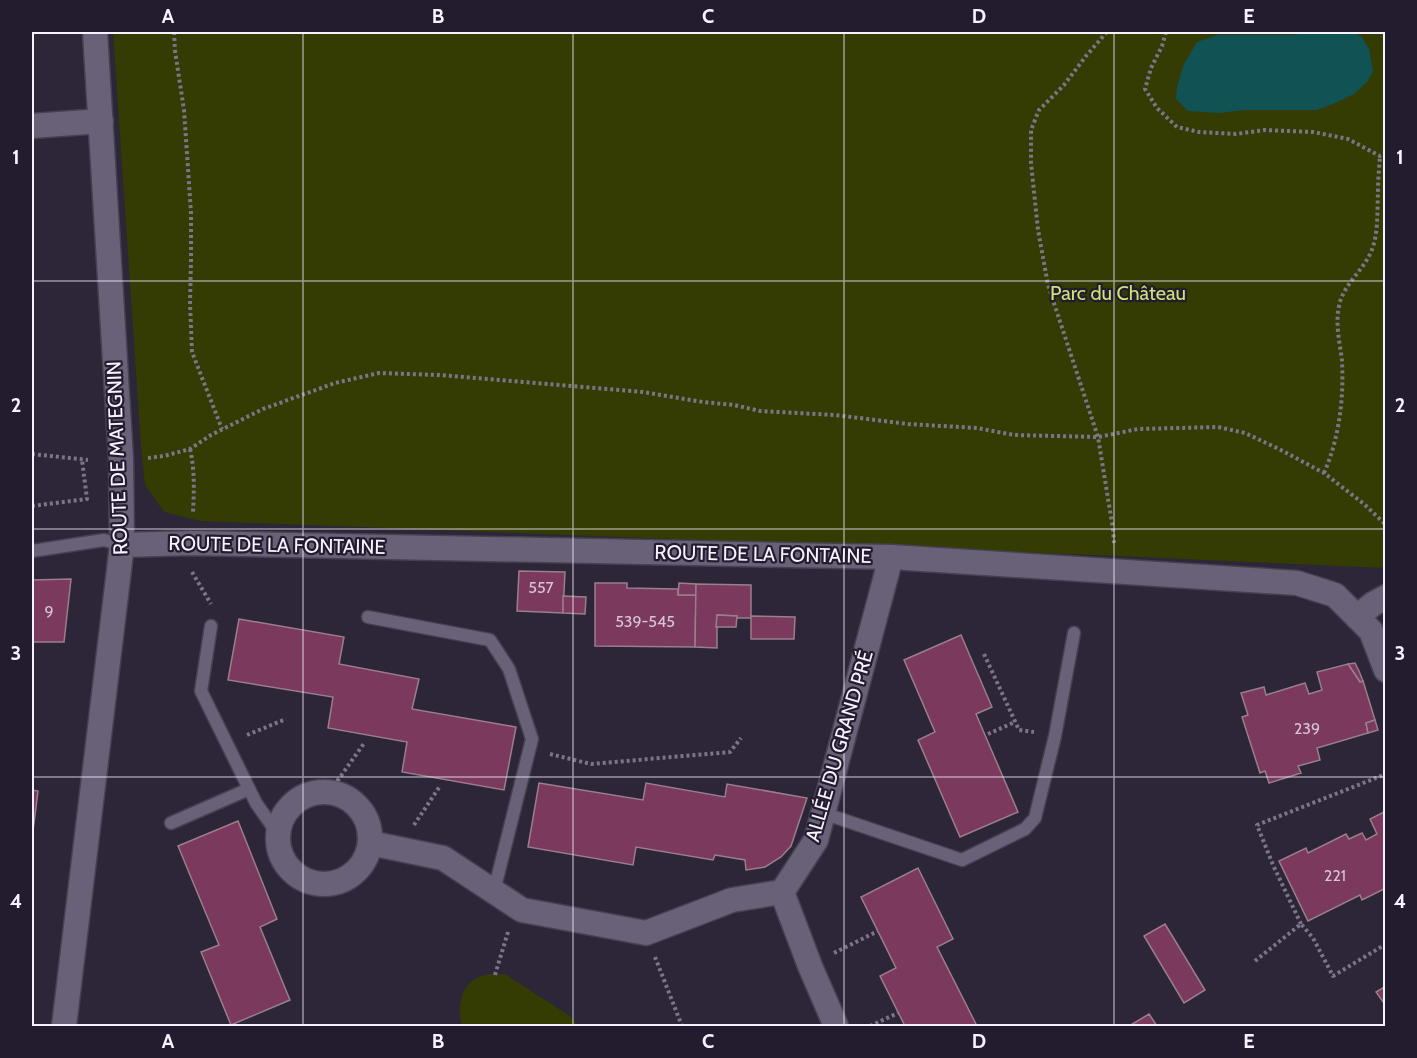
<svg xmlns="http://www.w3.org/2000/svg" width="1417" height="1058" viewBox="0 0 1417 1058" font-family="Cabin,sans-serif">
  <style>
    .green { fill: #343b03 }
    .water { fill: #115254 }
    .building { fill: #7b395d; stroke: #997f8b; stroke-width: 1.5 }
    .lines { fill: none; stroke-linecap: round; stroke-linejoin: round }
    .lane-casing { stroke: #464050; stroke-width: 15 }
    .street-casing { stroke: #464050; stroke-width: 27 }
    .path { stroke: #7c7586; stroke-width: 4; stroke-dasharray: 3 3; stroke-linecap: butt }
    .lane { stroke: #696177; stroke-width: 12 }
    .street { stroke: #696177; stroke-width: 24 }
    .grid { fill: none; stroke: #f6f2ff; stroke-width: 1.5; stroke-opacity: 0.55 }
    .labels { text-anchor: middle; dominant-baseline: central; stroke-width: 4.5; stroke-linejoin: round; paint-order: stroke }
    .number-label { font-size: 16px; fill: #d7c4d6 }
    .park-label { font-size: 20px; fill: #d0e177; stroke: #231b2e }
    .street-label { font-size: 20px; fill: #f6f2ff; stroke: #231b2e }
    .neatline { fill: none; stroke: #f6f2ff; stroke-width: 2 }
    .grid-label { font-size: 20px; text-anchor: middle; font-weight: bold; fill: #f6f2ff }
  </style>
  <rect width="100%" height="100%" fill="#2d2538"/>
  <g class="green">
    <path d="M113,32h1272v536l-292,-13 -893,-34 -36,-9 -19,-27 -4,-39z"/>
    <path d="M505,974l65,42 8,10h-116c-6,-20 -1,-46 24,-51 5,-2 13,0 19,-1z"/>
  </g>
  <path class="water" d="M1307,32h46l9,5 7,12 4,22 -6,11 -13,12 -21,10 -16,6h-72l-26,3 -31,-2 -12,-12 1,-12 7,-23 13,-22 20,-7h77z"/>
  <g class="building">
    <path d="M519,571l46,1 -2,41 -46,-2z"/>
    <path d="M71,579l-7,63h-32v-62z"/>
    <path d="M595,583h32v5l51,1v6h18l-1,52 -100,-1z"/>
    <path d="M679,583l17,1v11h-18z"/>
    <path d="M696,584l55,1v33h-15l1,-2 -20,-1v33l-22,-1z"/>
    <path d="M563,596l23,1 -1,17 -22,-1z"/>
    <path d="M717,615l20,1 -1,11h-20z"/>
    <path d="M751,616l44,1 -1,22h-43z"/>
    <path d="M239,619l105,18 -5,27 80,15 -7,30 104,18 -12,63 -102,-18 5,-30 -79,-14 5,-31 -105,-17z"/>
    <path d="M961,635l31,72 -16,7 42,98 -58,25 -42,-97 17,-8 -31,-72z"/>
    <path d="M1355,663l4,8 4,10 -3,1 -12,-18z"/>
    <path d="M1348,664l12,18 3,-1 12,39 -9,3 2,10 -51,15 3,12 -22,6 3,7 -32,10 -4,-12 -5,2 -18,-56 6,-2 -7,-22 23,-6 2,8 39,-12 4,11 13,-4 -5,-18z"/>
    <path d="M1375,720l3,10 -10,3 -2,-10z"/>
    <path d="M539,783l104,17 3,-17 79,14 2,-13 80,14 -16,48 -10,11 -16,10 -19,3 -1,-10 -30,-5 -2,5 -77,-13 -3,18 -105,-18z"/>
    <path d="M32,790l6,1 -5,40h-1z"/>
    <path d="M1386,811v77l-24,12 -2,-5 -52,26 -29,-60 27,-13 2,5 38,-19 3,5 13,-6 4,7 11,-6 -7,-15z"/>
    <path d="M238,821l39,98 -17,8 30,73 -59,25 -30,-73 18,-7 -41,-99z"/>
    <path d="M918,868l35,71 -16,8 40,79h-72l-25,-50 16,-8 -35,-71z"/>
    <path d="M1165,924l40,66 -21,13 -40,-67z"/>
    <path d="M1386,986v20l-10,-14z"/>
    <path d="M1149,1014l8,12h-28z"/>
  </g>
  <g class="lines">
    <defs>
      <g id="lane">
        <path d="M32,551l72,-11 18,5"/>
        <path d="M368,617l122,23 19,29 23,70 -38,152"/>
        <path d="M211,626l-10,65 55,112 21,30"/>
        <path d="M823,813l139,47 63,-31 10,-11 20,-82 19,-103"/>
        <path d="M171,823l78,-34"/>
      </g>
      <g id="street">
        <path d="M32,126l69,-5"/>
        <path d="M122,545l69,-2 700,14 406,26 38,12 36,36 15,39"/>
        <path d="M1357,617l16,-13 13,-7"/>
        <circle cx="324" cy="838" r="46"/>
        <path d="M370,843l73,15 79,52 124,23 86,-33 50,-8"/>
        <path d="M64,1026l58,-481 -1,-86 -26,-427"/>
        <path d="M836,1026l-26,-60 -28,-74 34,-52 75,-283"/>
      </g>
    </defs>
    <use href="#lane" class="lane-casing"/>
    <use href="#street" class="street-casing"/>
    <g class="path">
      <path d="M174,32l1,19 9,59 7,103v48l-1,42 2,49 30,77"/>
      <path d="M1107,32l-21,24 -22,29 -25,25 -8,20v33l7,67 10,55 50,152 15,92 1,14"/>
      <path d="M1166,32l-4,14 -11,22 -6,21 12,19 20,19 22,5 37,2 29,-4 48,2 35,7 32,17 6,-3"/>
      <path d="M190,449c5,22 4,42 3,64"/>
      <path d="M32,454l56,6"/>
      <path d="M148,458l16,-2 26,-7 21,-14 52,-26 72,-26 44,-10 60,2 204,17 60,10 31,3 26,6 75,4 73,9 69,4 37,7 84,2 40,-8 80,-2 27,6 34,16 45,24 40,31 22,21"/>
      <path d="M1324,473c15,-34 20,-74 18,-112 -2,-18 -7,-36 -3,-55 4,-20 21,-33 30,-50 10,-18 8,-44 9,-63 0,-13 1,-25 2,-37"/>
      <path d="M32,506l55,-7 -5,-39"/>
      <path d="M192,572l19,32"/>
      <path d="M984,654l35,76 15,2"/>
      <path d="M988,734l27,-12"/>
      <path d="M247,735l39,-16"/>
      <path d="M550,754l41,10 139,-12 11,-14"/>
      <path d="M336,793l2,-13 27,-38"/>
      <path d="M414,825l26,-39"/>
      <path d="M1301,924l-28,-59 -16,-40 129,-51"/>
      <path d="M834,953l44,-22"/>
      <path d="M655,957l27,69"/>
      <path d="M1255,961l46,-37 12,14 20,38 53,-32"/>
      <path d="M495,975l13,-43"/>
      <path d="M870,1026l28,-13"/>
    </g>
    <use href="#lane" class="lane"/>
    <use href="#street" class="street"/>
  </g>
  <path class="grid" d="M303,32v994M573,32v994M844,32v994M1114,32v994M32,281h1354M32,529h1354M32,777h1354"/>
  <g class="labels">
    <g class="number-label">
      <text x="541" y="587">557</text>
      <text x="49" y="611">9</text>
      <text x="645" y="621">539-545</text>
      <text x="1307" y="728">239</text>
      <text x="1335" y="875">221</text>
    </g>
    <g class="park-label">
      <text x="1118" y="293">Parc du Château</text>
    </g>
    <g class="street-label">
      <text transform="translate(117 458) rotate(-92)">ROUTE DE MATEGNIN</text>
      <text transform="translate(277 545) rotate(1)">ROUTE DE LA FONTAINE</text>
      <text transform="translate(763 554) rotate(1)">ROUTE DE LA FONTAINE</text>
      <text transform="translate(839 746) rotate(-74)">ALLÉE DU GRAND PRÉ</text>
    </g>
  </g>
  <rect width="1417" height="1058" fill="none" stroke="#231b2e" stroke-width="66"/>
  <rect x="33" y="33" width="1351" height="992" class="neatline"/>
  <g class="grid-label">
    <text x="168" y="23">A</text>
    <text x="438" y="23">B</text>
    <text x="708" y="23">C</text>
    <text x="979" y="23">D</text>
    <text x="1249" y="23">E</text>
    <text x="16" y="164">1</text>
    <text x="1400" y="164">1</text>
    <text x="16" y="412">2</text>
    <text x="1400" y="412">2</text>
    <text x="16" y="660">3</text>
    <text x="1400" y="660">3</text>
    <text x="16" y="908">4</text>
    <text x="1400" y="908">4</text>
    <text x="168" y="1048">A</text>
    <text x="438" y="1048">B</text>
    <text x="708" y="1048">C</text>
    <text x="979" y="1048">D</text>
    <text x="1249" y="1048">E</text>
  </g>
</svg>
